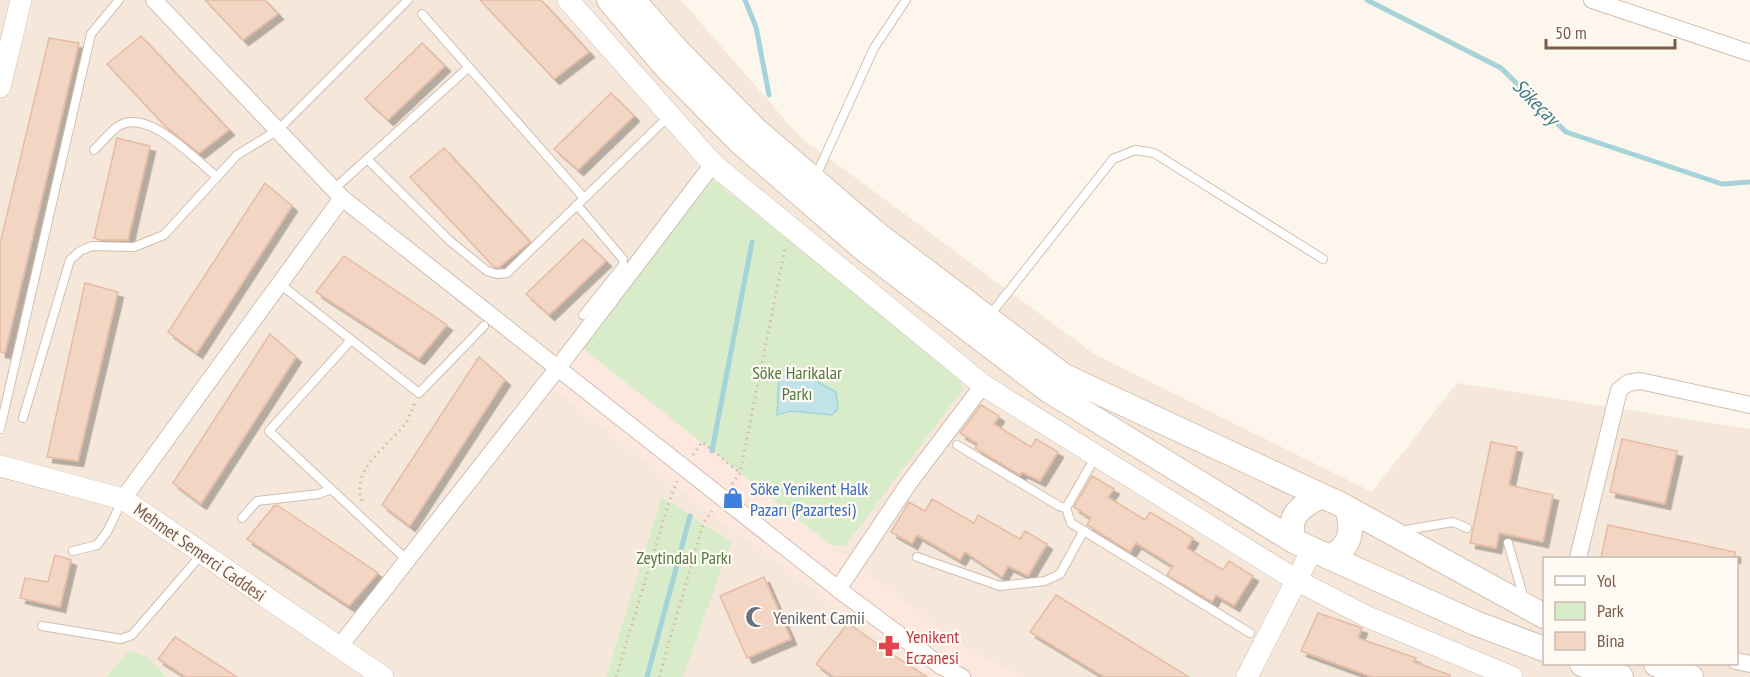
<svg xmlns="http://www.w3.org/2000/svg" width="1750" height="677" viewBox="0 0 1750 677" font-family="'PT Sans Narrow',sans-serif">
  <style>
    .residential { fill: #f5e8da; fill-rule: evenodd }
    .commercial { fill: #fde8e0 }
    .green { fill: #d8ecc9 }
    .water { fill: #bfe3e8; stroke: #a5d3da; stroke-width: 1.5 }
    .lines { fill: none; stroke-linecap: round; stroke-linejoin: round }
    .stream { stroke: #a5d3da; stroke-width: 5 }
    .building { fill: #f3d5c3; stroke: #e6bba3; stroke-width: 1.5; filter: url(#shadow) }
    .service-casing { stroke: #d1beb0; stroke-width: 10 }
    .minor-casing { stroke: #d1beb0; stroke-width: 18 }
    .tertiary-casing { stroke: #d1beb0; stroke-width: 22 }
    .secondary-casing { stroke: #d6c0b0; stroke-width: 26 }
    .path { stroke: #d9b8a5; stroke-width: 3; stroke-dasharray: 1.5 4.5; stroke-linecap: butt }
    .service { stroke: #fff; stroke-width: 8 }
    .minor { stroke: #fff; stroke-width: 16 }
    .tertiary { stroke: #fff; stroke-width: 21 }
    .secondary { stroke: #fff; stroke-width: 24 }
    .labels { text-anchor: middle; dominant-baseline: central; stroke-width: 4.5; stroke-linejoin: round; paint-order: stroke }
    .park-label { font-size: 18px; fill: #537a41; stroke: #fffaf3 }
    .shop-label { font-size: 18px; fill: #366cbe; stroke: #fffaf3; text-anchor: start }
    .street-label { font-size: 18px; fill: #7a5c4d; stroke: #fffaf3 }
    .worship-label { font-size: 18px; fill: #5b616d; stroke: #fffaf3; text-anchor: start }
    .health-label { font-size: 18px; fill: #be3a42; stroke: #fffaf3; text-anchor: start }
    .water-label { font-size: 20px; font-style: italic; fill: #437c86; stroke: #fffaf3 }
  </style>
  <defs>
    <filter id="shadow"><feDropShadow dx="5.5" dy="5.5" stdDeviation="0" flood-color="#0004"/></filter>
  </defs>
  <rect width="100%" height="100%" fill="#fdf6ec"/>
  <path class="residential" d="M0,0h681l118,136 295,218 278,138 85,-109 293,46v248h-1584l-19,-20 -18,-7 -23,27h-106zM1544,558h192v106h-192z"/>
  <path class="commercial" d="M581,347l274,217 105,80 63,33h-92l-220,-164 -158,-125z"/>
  <g class="green">
    <path d="M713,180l245,194 5,15 -118,157 -14,-1 -250,-198z"/>
    <path d="M662,497l69,45 -48,135h-77z"/>
    <path d="M129,650l18,7 19,20h-60z"/>
  </g>
  <path class="water" d="M793,368l43,24 2,17 -6,6 -42,-4 -13,4 2,-44z"/>
  <g class="lines">
    <g class="stream">
      <path d="M745,0l11,27 13,68"/>
      <path d="M1367,0l134,68 65,64 156,52 28,-2"/>
      <path d="M712,451l40,-209"/>
      <path d="M647,677l43,-161"/>
    </g>
  </g>
  <g class="building">
    <path d="M205,0h60l13,14 -35,26z"/>
    <path d="M480,0h61l48,52 -35,27z"/>
    <path d="M141,36l88,94 -30,23 -33,-26 -59,-63z"/>
    <path d="M49,38l30,5 -74,310 -5,-1v-108z"/>
    <path d="M422,43l23,23 -57,54 -23,-21z"/>
    <path d="M611,93l23,23 -56,54 -24,-21z"/>
    <path d="M117,138l33,8 -22,94h-28l-6,-2z"/>
    <path d="M444,148l86,94 -32,26 -5,-2 -83,-89z"/>
    <path d="M265,183l27,23 -95,147 -29,-21z"/>
    <path d="M583,239l23,22 -57,54 -23,-21z"/>
    <path d="M344,256l103,69 -28,34 -103,-67z"/>
    <path d="M85,283l33,9 -40,169 -31,-4z"/>
    <path d="M270,334l26,23 -95,147 -28,-21z"/>
    <path d="M479,357l26,23 -95,146 -28,-21z"/>
    <path d="M981,405l18,11 -5,8 37,23 5,-8 22,13 -18,29 -18,-9 -2,3 -45,-27 3,-4 -18,-11z"/>
    <path d="M1622,439l55,12 -12,53 -55,-12z"/>
    <path d="M1491,442l26,5 -8,38 44,10 -10,47 -44,-9 -3,15 -26,-5z"/>
    <path d="M1092,476l22,13 -6,8 37,23 5,-8 43,26 -6,10 36,22 6,-9 24,15 -19,30 -18,-11 -4,7 -45,-27 6,-9 -37,-23 -6,9 -43,-27 4,-7 -17,-11z"/>
    <path d="M932,499l42,24 4,-8 42,24 5,-8 22,13 -19,32 -20,-10 -6,11 -37,-25 -5,8 -43,-25 -5,9 -21,-12 18,-30 16,9z"/>
    <path d="M277,505l101,68 -29,33 -102,-67 27,-33z"/>
    <path d="M1608,525l127,27v6h-134z"/>
    <path d="M55,555l16,5 -11,47 -40,-9 5,-20 23,4z"/>
    <path d="M764,577l27,62 -44,19 -27,-62z"/>
    <path d="M1056,595l133,82h-85l-74,-45z"/>
    <path d="M1318,613l44,15 -4,10 58,20 -2,4 36,13v2h-78l-71,-26z"/>
    <path d="M848,623l45,32 34,22h-93l-18,-13z"/>
    <path d="M175,637l62,40h-51l-28,-18z"/>
  </g>
  <g class="lines">
    <defs>
      <g id="service">
        <path d="M422,14l162,184"/>
        <path d="M94,150c7,-7 15,-17 23,-23 30,-21 76,31 99,49"/>
        <path d="M367,159l83,82 37,30 10,3 10,-1 162,-157"/>
        <path d="M815,178l59,-130 32,-48"/>
        <path d="M334,189l135,-122"/>
        <path d="M577,205l46,54v6l-40,50"/>
        <path d="M280,284l139,109 65,-67"/>
        <path d="M990,315l123,-156 22,-9 19,3 169,106"/>
        <path d="M351,340l-82,91 138,129"/>
        <path d="M23,418l47,-158 10,-9 12,-5 42,1 30,-12 73,-80 41,-25 130,-130"/>
        <path d="M0,429l91,-395 28,-34"/>
        <path d="M957,445l102,61 7,2"/>
        <path d="M1096,456l-30,52 5,15 179,110"/>
        <path d="M242,518l15,-17 62,-7 12,-5"/>
        <path d="M1400,531l53,-9 14,6"/>
        <path d="M1508,543l16,56"/>
        <path d="M73,551l24,-6 10,-13 16,-33"/>
        <path d="M917,557l83,29 45,-5 15,-7 23,-42"/>
        <path d="M42,626l79,13 11,-4 70,-81"/>
      </g>
      <g id="minor">
        <path d="M154,0l188,198 496,391 103,77 21,11"/>
        <path d="M1592,0l158,53"/>
        <path d="M123,499l219,-301"/>
        <path d="M1578,558l41,-168 9,-7 12,-2 110,24"/>
        <path d="M838,589l71,-106 74,-98"/>
        <path d="M339,647l218,-278 156,-205"/>
        <path d="M1736,661l14,3"/>
      </g>
      <g id="tertiary">
        <path d="M568,0l145,164 270,221 313,195 72,37 144,60"/>
        <path d="M0,87l21,-87"/>
        <path d="M0,466l123,33 260,178"/>
        <path d="M1247,677l65,-127"/>
      </g>
      <g id="secondary">
        <path d="M609,0l56,66 76,77 125,108 182,139 246,151"/>
        <path d="M633,0l44,50 78,79 121,104 188,143 258,120c9,4 17,7 25,12 7,22 4,40 -18,49l-35,-16c-8,-26 8,-36 28,-45"/>
        <path d="M1347,508l197,108"/>
        <path d="M1329,557l146,66 69,26"/>
        <path d="M1582,664l39,13"/>
        <path d="M1656,664l35,13"/>
      </g>
    </defs>
    <use href="#service" class="service-casing"/>
    <use href="#minor" class="minor-casing"/>
    <use href="#tertiary" class="tertiary-casing"/>
    <use href="#secondary" class="secondary-casing"/>
    <g class="path">
      <path d="M693,455l9,-13 38,31"/>
      <path d="M732,484l8,-11 45,-225"/>
      <path d="M362,501c-12,-35 29,-55 45,-80 3,-6 5,-12 8,-18"/>
      <path d="M616,677l53,-175 8,-21"/>
      <path d="M659,677l44,-153 9,-13"/>
    </g>
    <use href="#service" class="service"/>
    <use href="#minor" class="minor"/>
    <use href="#tertiary" class="tertiary"/>
    <use href="#secondary" class="secondary"/>
  </g>
  <defs>
    <symbol id="shop-bare" viewBox="-9 -9 18 18"><path d="M-5-2.5h2.3a2.7 3.5 0 0 1 5.4 0H5L5.5 6h-11ZM-1.5-2.5h3a1.5 2.3 0 0 0-3 0Z" fill="#3f7fe0" stroke="#fffaf3" stroke-width="2.5" paint-order="stroke"/></symbol>
    <symbol id="mosque-bare" viewBox="-9 -9 18 18"><path d="M3.5-4.9A6 6 0 1 0 3.5 4.9A5 5 0 1 1 3.5-4.9Z" fill="#6b7280" stroke="#fffaf3" stroke-width="2.5" paint-order="stroke"/></symbol>
    <symbol id="pharmacy-bare" viewBox="-9 -9 18 18"><path d="M-2-6h4v4h4v4h-4v4h-4v-4h-4v-4h4Z" fill="#e0444e" stroke="#fffaf3" stroke-width="2.5" paint-order="stroke"/></symbol>
  </defs>
  <g fill-rule="evenodd">
    <use href="#shop-bare" x="718" y="483" width="30" height="30"/>
    <use href="#mosque-bare" x="741" y="602" width="30" height="30"/>
    <use href="#pharmacy-bare" x="874" y="631" width="30" height="30"/>
  </g>
  <g class="labels">
    <g class="park-label">
      <text x="797" y="372">Söke Harikalar<tspan x="797" dy="21">Parkı</tspan></text>
      <text x="684" y="557">Zeytindalı Parkı</text>
    </g>
    <g class="shop-label">
      <text x="750" y="488">Söke Yenikent Halk<tspan x="750" dy="21">Pazarı (Pazartesi)</tspan></text>
    </g>
    <g class="street-label">
      <text transform="translate(200 552) rotate(35)">Mehmet Semerci Caddesi</text>
    </g>
    <g class="worship-label">
      <text x="773" y="617">Yenikent Camii</text>
    </g>
    <g class="health-label">
      <text x="906" y="636">Yenikent<tspan x="906" dy="21">Eczanesi</tspan></text>
    </g>
    <g class="water-label">
      <text transform="translate(1536 102) rotate(45)">Sökeçay</text>
    </g>
  </g>
  <rect x="1543" y="557" width="195" height="108" fill="#fffaf3" stroke="#cabbb1" stroke-width="1.5"/>
  <rect x="1555" y="576" width="30" height="9" fill="#ffffff" stroke="#cabbb1" stroke-width="1.5"/>
  <text x="1597" y="587" font-size="18" fill="#7a5c4d">Yol</text>
  <rect x="1555" y="602" width="30" height="18" fill="#d8ecc9" stroke="#cabbb1" stroke-width="1.5"/>
  <text x="1597" y="617" font-size="18" fill="#7a5c4d">Park</text>
  <rect x="1555" y="632" width="30" height="18" fill="#f3d5c3" stroke="#cabbb1" stroke-width="1.5"/>
  <text x="1597" y="647" font-size="18" fill="#7a5c4d">Bina</text>
  <path d="M1546 39v9h129v-9" fill="none" stroke="#7a5c4d" stroke-width="3"/>
  <text x="1555" y="39" font-size="18" fill="#7a5c4d" stroke="#fffaf3" stroke-width="4.5" paint-order="stroke">50 m</text>
</svg>
